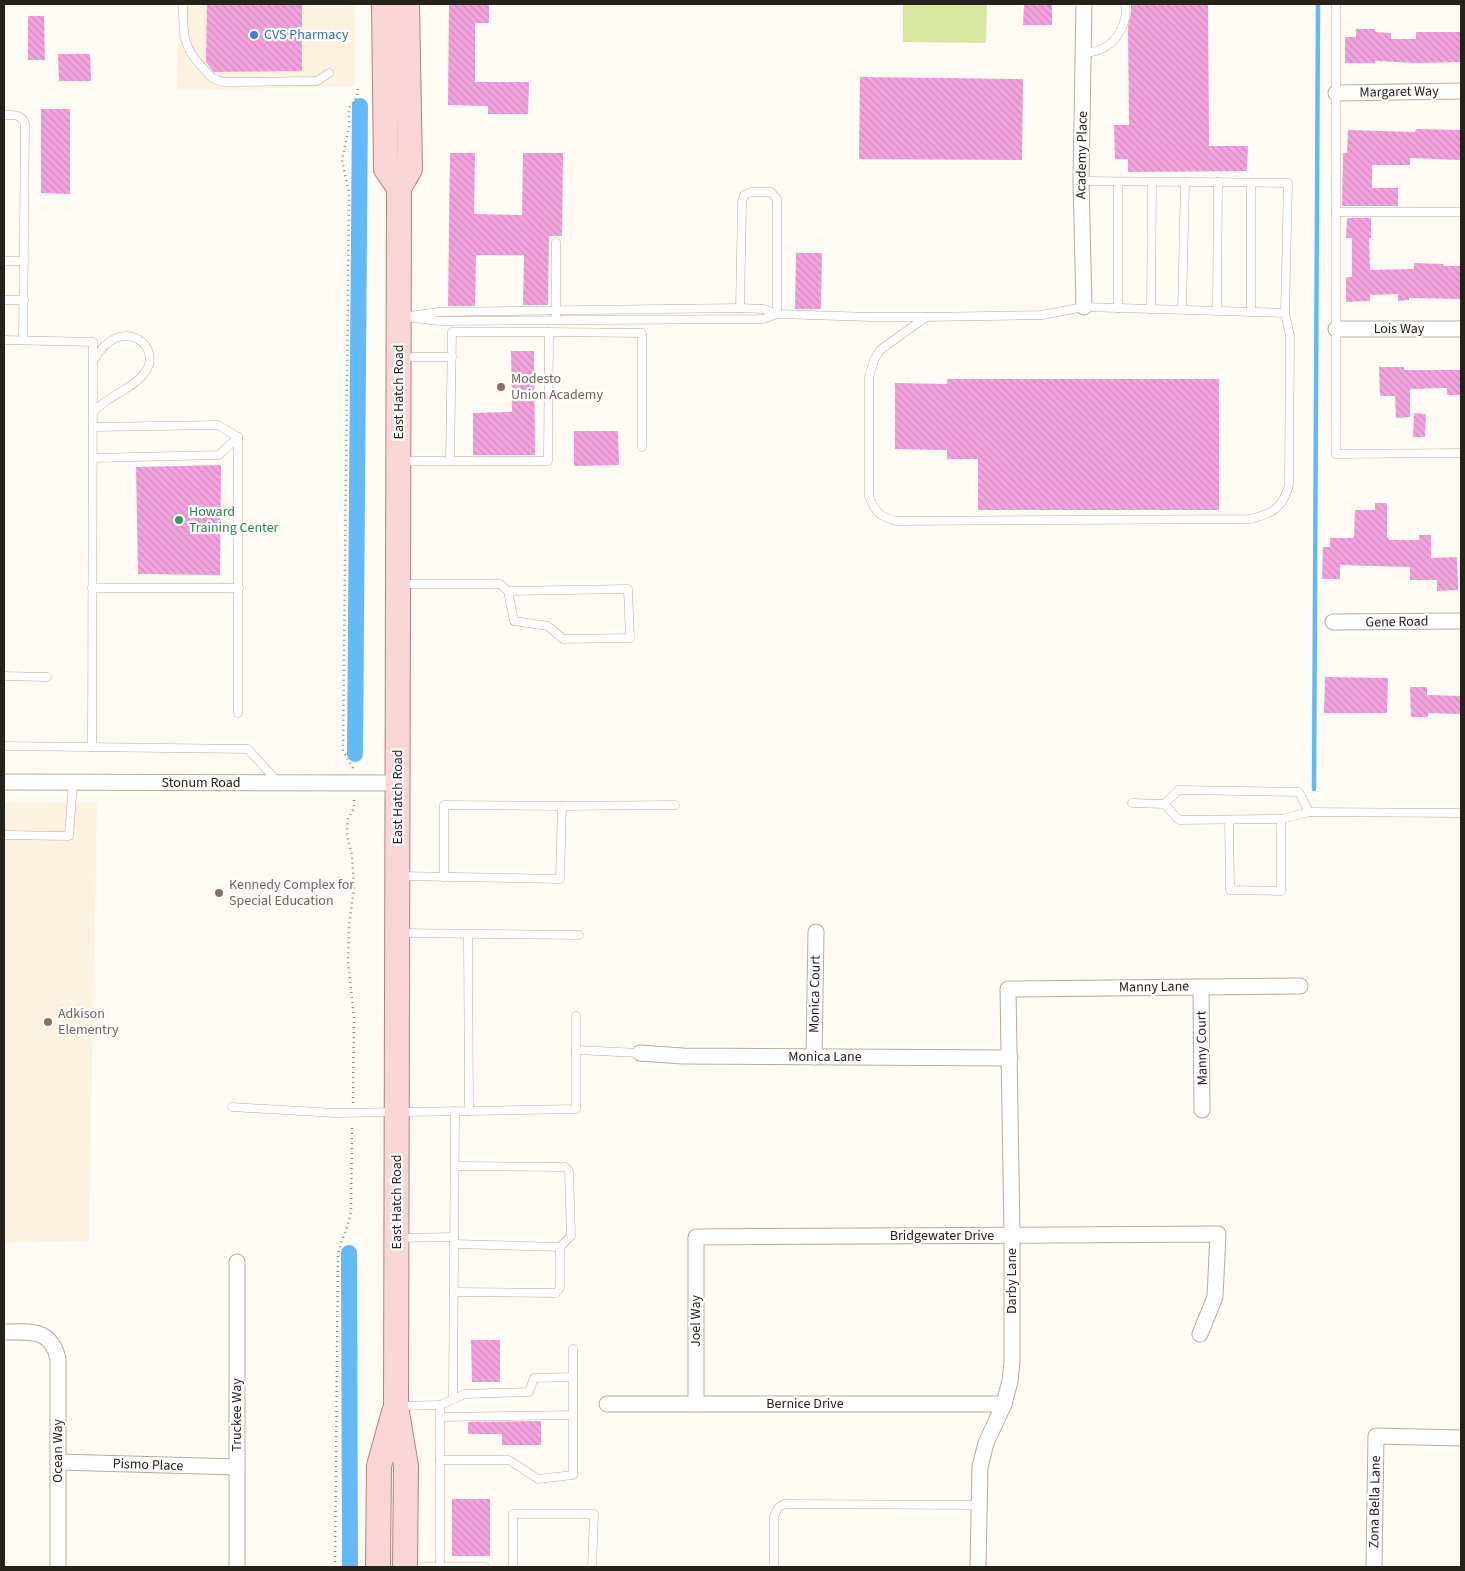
<svg xmlns="http://www.w3.org/2000/svg" width="1465" height="1571" viewBox="0 0 1465 1571" font-family="'Source Sans 3',sans-serif">
  <style>
    .built { fill: #fdf2df }
    .green { fill: #d7e89e }
    .lines { fill: none; stroke-linecap: round; stroke-linejoin: round }
    .stream { stroke: #64baf7; stroke-width: 4.5 }
    .canal { stroke: #64baf7; stroke-width: 16 }
    .building { fill: url(#building-back-hatch) }
    .service-casing { stroke: #b6ac9d; stroke-width: 9 }
    .minor-casing { stroke: #b6ac9d; stroke-width: 17 }
    .primary-casing { stroke: #ad8482; stroke-width: 26 }
    .path { stroke: #8e8a84; stroke-width: 2.5; stroke-dasharray: 1 4; stroke-linecap: butt }
    .service { stroke: #fff; stroke-width: 8 }
    .minor { stroke: #fff; stroke-width: 15 }
    .primary { stroke: #fad5d6; stroke-width: 24 }
    .shop-dot { fill: #3f7fe0; stroke: #fff; stroke-width: 2 }
    .education-dot { fill: #8d6e63; stroke: #fff; stroke-width: 2 }
    .leisure-dot { fill: #2e9e5b; stroke: #fff; stroke-width: 2 }
    .labels { text-anchor: middle; dominant-baseline: central; stroke-width: 4.5; stroke-linejoin: round; paint-order: stroke }
    .shop-label { font-size: 14px; fill: #366cbe; stroke: #fff; text-anchor: start }
    .street-label { font-size: 14px; fill: #25211b; stroke: #fff }
    .education-label { font-size: 14px; fill: #785e54; stroke: #fff; text-anchor: start }
    .leisure-label { font-size: 14px; fill: #27864d; stroke: #fff; text-anchor: start }
  </style>
  <defs>
    <pattern id="building-back-hatch" width="6" height="6" patternUnits="userSpaceOnUse" patternTransform="scale(1.25)"><rect width="6" height="6" fill="#f2a2dd"/><path d="M-1 5l2 2M0 0l6 6M5-1l2 2" fill="none" stroke="#cf8bbd"/></pattern>
  </defs>
  <rect width="100%" height="100%" fill="#fffbf4"/>
  <g class="built">
    <path d="M179,4h176v82l-178,5z"/>
    <path d="M4,802l93,1 -8,438 -85,2z"/>
  </g>
  <path class="green" d="M903,4h84l-1,39 -83,-1z"/>
  <g class="lines">
    <path class="stream" d="M1314,789l4,-785"/>
    <g class="canal">
      <path d="M355,754l5,-648"/>
      <path d="M349,1253l1,314"/>
    </g>
  </g>
  <g class="building">
    <path d="M207,4h95v67l-88,1 -8,-10z"/>
    <path d="M449,4h40v19h-14v59h54l-1,32h-40v-8l-40,-1z"/>
    <path d="M1024,4h28v21h-29z"/>
    <path d="M1131,4h77l1,142h39l-1,25 -119,1v-13h-13l-1,-34h15l-1,-98 3,-14z"/>
    <path d="M28,16h16l1,44h-17z"/>
    <path d="M1356,29h19v3l16,1v6h25v-7h45v30l-44,1 -42,-2v2h-30v-26h11z"/>
    <path d="M58,54h32l1,27h-32z"/>
    <path d="M860,77l163,2 -1,81 -163,-1z"/>
    <path d="M41,109h29v85l-29,-1z"/>
    <path d="M1416,129l45,1v30l-51,-2v7h-38v23h26v18h-56l1,-53h4l1,-23 67,2z"/>
    <path d="M450,153h25l-1,61 48,1 1,-62h40l-1,83h-13l-1,69h-25l1,-50h-48l-1,51h-27z"/>
    <path d="M1347,218h24v20h-2l1,32 44,-1v-6l30,1 -1,2h18v33l-52,-1v2l-11,1v-7l-28,1v6l-24,1v-25h6v-39h-6z"/>
    <path d="M796,253h26l-1,56h-26z"/>
    <path d="M511,351h23l1,104h-62v-42l39,-1z"/>
    <path d="M1379,367h25v3h57v25h-14v-7l-37,1v28l-14,1 -1,-22h-15z"/>
    <path d="M947,379h272v131h-241v-51h-31v-9l-52,-1v-66l52,1z"/>
    <path d="M1414,413l12,1 -1,23h-12z"/>
    <path d="M574,431h44l1,34 -45,1z"/>
    <path d="M221,465l-1,110 -82,-1 -2,-107z"/>
    <path d="M1375,503h12v35h2v2h30v-5h12v23l26,-1 1,33 -21,1v-11h-27v-13l-70,-2v14h-18l1,-32h7v-9h24l1,-28h20z"/>
    <path d="M1325,677l63,1 -1,35h-63z"/>
    <path d="M1410,687h17v8l34,1v18l-33,-1v4h-17z"/>
    <path d="M471,1340h29v42h-28z"/>
    <path d="M541,1421v24h-39v-11h-34v-12z"/>
    <rect x="452" y="1499" width="38" height="57"/>
  </g>
  <g class="lines">
    <defs>
      <g id="service">
        <path d="M183,4c0,28 -1,43 20,64 7,8 11,13 22,14l92,-1 12,-8"/>
        <path d="M1336,4v450l125,-1"/>
        <path d="M1084,52c25,3 46,-25 41,-48"/>
        <path d="M4,115c9,0 17,-1 21,8l-2,217"/>
        <path d="M1081,181l207,2 -3,130 -201,-6 -42,8 -116,2 -46,33 -6,10 -5,17v119c6,16 11,21 28,25l353,-2c22,-5 33,-11 39,-34l1,-149 -5,-23"/>
        <path d="M1118,182v126"/>
        <path d="M1251,183v129"/>
        <path d="M1336,212h125"/>
        <path d="M556,242v74"/>
        <path d="M4,261h20"/>
        <path d="M4,300h20"/>
        <path d="M740,308l2,-106 2,-7 7,-3h20l6,7v115"/>
        <path d="M1151,309l1,-127"/>
        <path d="M1182,309l3,-127"/>
        <path d="M1217,310l1,-128"/>
        <path d="M402,317l37,-5 301,-4 24,1 13,5 94,3h55"/>
        <path d="M413,318l27,3 323,-2 14,-5"/>
        <path d="M549,332l93,1v114"/>
        <path d="M4,340l89,2 -1,405"/>
        <path d="M401,357h51"/>
        <path d="M93,412c4,-4 8,-7 12,-10 13,-10 28,-15 38,-27 24,-27 -22,-64 -49,-15"/>
        <path d="M93,427l125,-2 20,12"/>
        <path d="M238,437v276"/>
        <path d="M93,458l126,-3 19,-18"/>
        <path d="M400,461h148l1,-129h-97l-2,129"/>
        <path d="M400,584h100l8,7 120,-2 2,49 -67,1 -15,-13 -34,-5 -6,-30"/>
        <path d="M92,588h147"/>
        <path d="M4,676l43,1"/>
        <path d="M4,746l244,3 29,32"/>
        <path d="M1132,803l32,1 15,16 102,-1 28,-7 152,1"/>
        <path d="M1164,804l15,-14 120,2 10,20"/>
        <path d="M1229,820l1,70 51,1v-72"/>
        <path d="M4,835l65,1 4,-54"/>
        <path d="M400,876l160,3 2,-73 113,-1"/>
        <path d="M444,877v-72l118,1"/>
        <path d="M400,933l179,2"/>
        <path d="M576,1050l64,3"/>
        <path d="M232,1107l103,6 134,-2 -1,-177"/>
        <path d="M469,1111l107,-2v-93"/>
        <path d="M398,1238l56,-1"/>
        <path d="M454,1244l106,3"/>
        <path d="M454,1292l102,1 4,-5v-41l11,-11 -2,-65 -4,-4 -110,-1"/>
        <path d="M453,1399l2,-288"/>
        <path d="M440,1405l25,-11 64,-2 5,-14 39,-1"/>
        <path d="M399,1406l41,-1v162"/>
        <path d="M573,1415v-66"/>
        <path d="M440,1417l133,-2v60l-35,4 -29,-19h-69"/>
        <path d="M424,1567h61"/>
        <path d="M513,1567v-53h81l-2,53"/>
        <path d="M774,1567v-51l4,-8 6,-4 195,1"/>
      </g>
      <g id="minor">
        <path d="M1336,93l125,-2"/>
        <path d="M1084,307l-3,-126 3,-177"/>
        <path d="M1336,329h125"/>
        <path d="M1333,622l128,-1"/>
        <path d="M4,782l393,1"/>
        <path d="M1201,987l1,123"/>
        <path d="M640,1053l43,3 327,2"/>
        <path d="M814,1057l2,-125"/>
        <path d="M237,1262v305"/>
        <path d="M4,1332c26,0 47,-4 54,27v208"/>
        <path d="M607,1404h397"/>
        <path d="M696,1404v-167l522,-3 -3,63 -15,37"/>
        <path d="M58,1462l179,5"/>
        <path d="M978,1567l2,-100 6,-24 18,-39 6,-23 2,-20v-126l-4,-246 292,-3"/>
        <path d="M1374,1567l2,-131 85,2"/>
      </g>
      <g id="primary">
        <path d="M384,4l2,165 13,19"/>
        <path d="M378,1567l1,-101 15,-54"/>
        <path d="M405,1567l1,-101 -10,-60 3,-1218 11,-19 -3,-165"/>
      </g>
    </defs>
    <use href="#service" class="service-casing"/>
    <use href="#minor" class="minor-casing"/>
    <use href="#primary" class="primary-casing"/>
    <g class="path">
      <path d="M353,768l-10,-17 6,-558 -7,-33 7,-33v-19l8,-11 1,-10"/>
      <path d="M353,1103l1,-85 -6,-57 1,-35 5,-38 -2,-33 -4,-14 -1,-14 1,-8 6,-11v-12"/>
      <path d="M335,1567l3,-312c3,-16 11,-29 13,-44l1,-87"/>
    </g>
    <use href="#service" class="service"/>
    <use href="#minor" class="minor"/>
    <use href="#primary" class="primary"/>
  </g>
  <circle class="shop-dot" cx="254" cy="35" r="5"/>
  <g class="education-dot">
    <circle cx="501" cy="387" r="5"/>
    <circle cx="219" cy="893" r="5"/>
    <circle cx="48" cy="1022" r="5"/>
  </g>
  <circle class="leisure-dot" cx="179" cy="520" r="5"/>
  <g class="labels">
    <g class="shop-label">
      <text x="264" y="35">CVS Pharmacy</text>
    </g>
    <g class="street-label">
      <text transform="translate(1399 92) rotate(-1)">Margaret Way</text>
      <text transform="translate(1082 155) rotate(-89)">Academy Place</text>
      <text x="1399" y="329">Lois Way</text>
      <text transform="translate(399 392) rotate(-90)">East Hatch Road</text>
      <text transform="translate(1397 622) rotate(-1)">Gene Road</text>
      <text x="201" y="783">Stonum Road</text>
      <text transform="translate(398 797) rotate(-90)">East Hatch Road</text>
      <text transform="translate(1154 987) rotate(-1)">Manny Lane</text>
      <text transform="translate(815 994) rotate(-89)">Monica Court</text>
      <text transform="translate(1202 1048) rotate(-91)">Manny Court</text>
      <text x="825" y="1057">Monica Lane</text>
      <text transform="translate(397 1202) rotate(-90)">East Hatch Road</text>
      <text x="942" y="1236">Bridgewater Drive</text>
      <text transform="translate(1012 1281) rotate(-90)">Darby Lane</text>
      <text transform="translate(696 1321) rotate(-90)">Joel Way</text>
      <text x="805" y="1404">Bernice Drive</text>
      <text transform="translate(237 1415) rotate(-90)">Truckee Way</text>
      <text transform="translate(58 1451) rotate(-90)">Ocean Way</text>
      <text transform="translate(148 1465) rotate(2)">Pismo Place</text>
      <text transform="translate(1375 1502) rotate(-89)">Zona Bella Lane</text>
    </g>
    <g class="education-label">
      <text x="511" y="379">Modesto<tspan x="511" dy="16">Union Academy</tspan></text>
      <text x="229" y="885">Kennedy Complex for<tspan x="229" dy="16">Special Education</tspan></text>
      <text x="58" y="1014">Adkison<tspan x="58" dy="16">Elementry</tspan></text>
    </g>
    <g class="leisure-label">
      <text x="189" y="512">Howard<tspan x="189" dy="16">Training Center</tspan></text>
    </g>
  </g>
  <rect width="1465" height="1571" fill="none" stroke="#25211b" stroke-width="10"/>
</svg>
